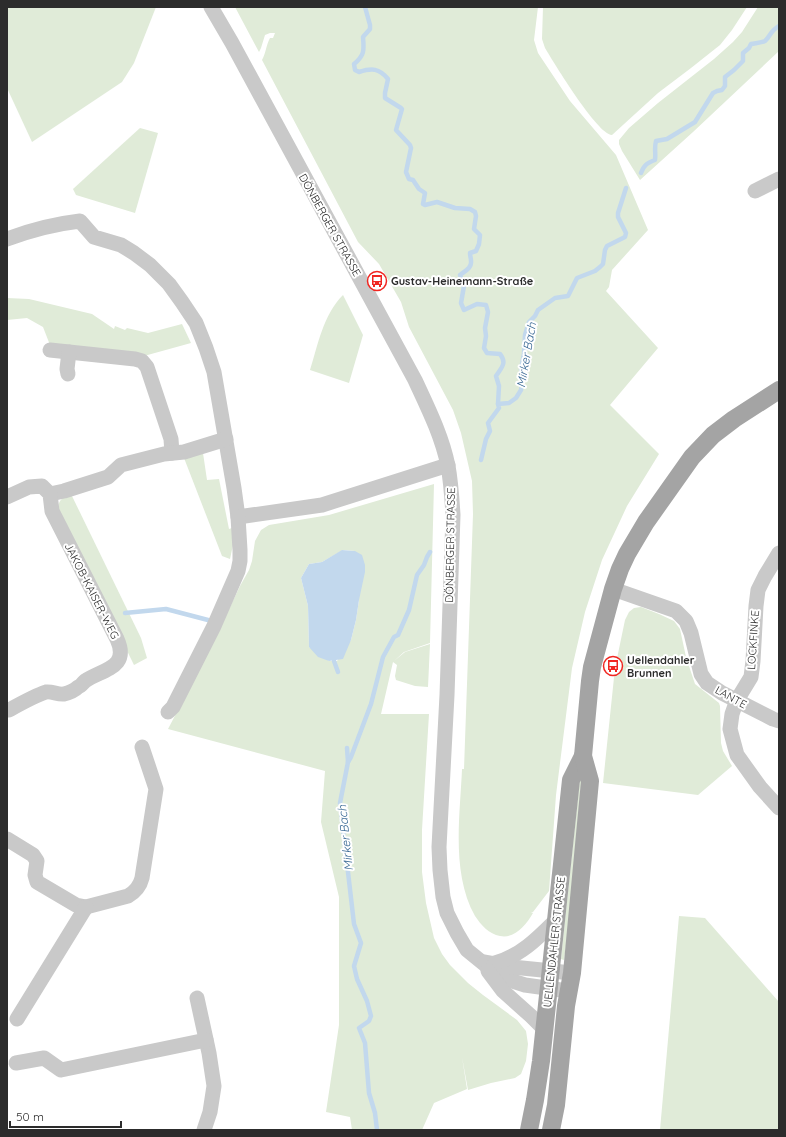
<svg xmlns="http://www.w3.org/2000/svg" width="786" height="1137" viewBox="0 0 786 1137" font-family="Quicksand,sans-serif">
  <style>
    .green { fill: #e0ebd8; fill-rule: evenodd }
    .water { fill: #c2d8ed }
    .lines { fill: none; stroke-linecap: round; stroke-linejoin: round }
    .stream { stroke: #c2d8ed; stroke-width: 4.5 }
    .minor { stroke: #c9c9c9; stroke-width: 15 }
    .major { stroke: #a4a4a4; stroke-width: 18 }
    .labels { text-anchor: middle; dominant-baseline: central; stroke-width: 4; stroke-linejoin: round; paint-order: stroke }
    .street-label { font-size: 11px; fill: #2c2c2c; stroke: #fff }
    .poi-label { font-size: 11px; font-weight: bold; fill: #2c2c2c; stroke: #fff; text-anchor: start }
    .water-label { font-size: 12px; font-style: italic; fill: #366693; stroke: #fff }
  </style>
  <rect width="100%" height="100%" fill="#fff"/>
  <g class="green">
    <path d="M7,7h149l-22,56 -12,19 -90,60 -25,-54z"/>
    <path d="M235,7h303l-4,33 4,13 32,48 46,54 32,75 -36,40 -3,17 -3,4 52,57 -48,57 49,49 -32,52 -25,54 -17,52 -13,56 -16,127 -7,96 -16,21h-2l2,1c-7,12 -18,26 -33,23 -11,-2 -19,-11 -25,-20 -24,-43 -15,-100 -13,-147h2l9,-255 -1,-33 -11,-48 -8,-23 -44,-83 -8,-25 -22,-38 -21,-22 -96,-182c4,-7 4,-15 8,-22h3l2,-5h-5l-5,2 -4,13 -2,4z"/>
    <path d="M543,7h204l-15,23 -12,15 -29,23 -33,25 -46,42c-15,-1 -58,-72 -67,-87l-3,-9z"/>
    <path d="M758,7h21v44l-86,81 -53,48 -18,-29 -3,-7v-4l10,-12 29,-25 56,-44 19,-17 9,-10z"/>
    <path d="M140,128l18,5 -23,80 -59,-18 -3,-6z"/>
    <path d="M343,295l20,40 -14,48 -39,-13c8,-25 13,-55 33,-75z"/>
    <path d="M7,298l22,1 63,15 22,15 1,-3 10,4 2,-2 21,5 34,-9 9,19 -47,13 -94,-11 -7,-18 -16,-9 -20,2z"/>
    <path d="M203,453l4,27 12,-1 10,50 3,-1 1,17 -3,14 -8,-3 -38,-98z"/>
    <path d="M434,484l-4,159 -26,9 -10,9 11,-9 25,-8 -2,43 -13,-1 -19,-6 -1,-4 2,-11 -4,-3 -12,52h48l-7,116v42l4,31 8,35 8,16 8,11 18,18 15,12 34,25 9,11 2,13 -2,17 -5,13 -6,4 -24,5 -23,7 -6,-33 5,32 -33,14 -12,27h-70l-2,-13 -24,-5 13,-87v-128l-18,-75 4,-51 -157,-42 44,-84 28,-59 9,-16 3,-9 3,-20 6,-11 8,-5 60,-10zM343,550l12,1 4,49 -3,20 -5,20 -14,21h-8l-20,-14 -1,-41 -7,-28 8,-14 13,-2z"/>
    <path d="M71,494l70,144 6,20 -13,7 -75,-153c-2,-11 2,-14 12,-18z"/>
    <path d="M641,607l18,7 15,7 6,8 6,28 9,27 24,19 1,3 1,37 2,8 9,15 -34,29 -95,-12 12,-115 10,-48 4,-8 5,-4z"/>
    <path d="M582,775l-14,156 -4,29 -3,-1 19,-182z"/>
    <path d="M679,916l26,2 74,84v128h-119z"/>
  </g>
  <path class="water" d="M342,550l13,1 7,4 3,10v7l-6,28 -3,20 -5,20 -8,19 -14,2 -11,-4 -9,-10 -1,-41 -7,-28 8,-14 13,-2z"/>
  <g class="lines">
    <g class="stream">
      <path d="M365,7l5,18v4l-7,8c1,13 2,18 -9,27l1,6 4,2c13,-4 20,-4 29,7l-3,14v5l16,10 1,1 -6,21 14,15 1,3 -5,24 3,7 4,1 6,9 6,4 -2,11 2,1 12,-3 18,6 15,1 5,3 1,4 -2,13 6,6 -1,9 -3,7 -6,2c0,3 1,5 1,8 1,7 -6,10 -11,14l4,11 -3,17 3,7 13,-6 9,1 2,7 -3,16 1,8 -2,12 3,5 13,1c7,9 2,13 -4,22l3,10 -1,18"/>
      <path d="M641,173c3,-8 6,-10 14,-13 1,-7 -1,-12 1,-19l11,-2 28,-17 18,-29 4,-2 5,-1 3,-4v-9l9,-7 9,-9v-8l6,-5 2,-4c4,-1 10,-1 14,-3 5,-4 5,-10 14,-15"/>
      <path d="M481,460l5,-21 4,-8 -2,-8 11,-15 -1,-4 11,-1 7,-5 5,-8 2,-11 -2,-10 3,-15 1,-19 4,-13 6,-6 3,-6 17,-12 13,-2 9,-18 18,-7 5,-4 3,-3 2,-14 2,-4 18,-9 1,-4 -8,-16v-4l8,-25"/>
      <path d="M125,613l41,-4 42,11"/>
      <path d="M334,661l4,11"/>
      <path d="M347,748l1,14"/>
      <path d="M377,1130l-2,-17 -6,-20 -4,-50 -6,-15 10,-7 2,-5 -4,-15 -10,-22 -3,-13 7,-23 -7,-19 -14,-121 8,-41 3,-5 20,-53 12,-47 11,-20 4,-2 11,-25 8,-35 7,-10 3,-8 3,-5"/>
    </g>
    <g class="minor">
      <path d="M211,7l21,36 183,337c13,28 27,56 33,86 3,16 4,33 5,49l-6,180 -8,152 1,23 3,27 4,16 10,20 10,17 27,22 15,8 16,5 43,6"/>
      <path d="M755,191l24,-12"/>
      <path d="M7,239c24,-9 47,-15 73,-18l14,16 27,8 13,8 16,12 19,19 13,18 14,21 10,25 8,24 20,116 4,29 84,-12 126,-40"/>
      <path d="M50,350l85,9 7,2 5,6 24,72 1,14"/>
      <path d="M68,374l-1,-5 2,-17"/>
      <path d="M50,494l14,-3 44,-14 13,-12 43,-11 20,-2 42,-13"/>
      <path d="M7,497l22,-10 13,-1 8,8 2,17 65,128c13,29 -14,30 -32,42 -2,2 -4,5 -7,6 -3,3 -10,6 -14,7 -6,1 -12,-3 -18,-2 -12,4 -26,12 -37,18h-2"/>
      <path d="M779,553l-14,23 -7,14 -2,16 -3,55 -2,16 -14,23 -5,14 -2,15 7,26 23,32 19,21"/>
      <path d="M613,589l63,22 10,10 5,12 10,41 6,9 15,10 51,26 6,2"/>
      <path d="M168,712l5,-5 41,-81 24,-55 2,-10v-11l-2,-33"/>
      <path d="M7,839l26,16 4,6 -2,14 2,7 39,23 10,2 42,-11c7,-4 12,-10 14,-18l14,-89 -14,-42"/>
      <path d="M485,962l27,5 60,6"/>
      <path d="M495,963c25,-7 42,-24 60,-42"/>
      <path d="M488,971l15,20 28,25 14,14"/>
      <path d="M197,998l12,55 5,33 -4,26 -6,18"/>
      <path d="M17,1019l69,-112"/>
      <path d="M16,1063l28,-5 17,12 145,-30"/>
    </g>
    <g class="major">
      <path d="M529,1130l6,-30 6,-39 30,-281 12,-24"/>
      <path d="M551,1130l5,-25 10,-99 6,-33 18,-192 -7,-25 7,-75 2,-14 21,-78 7,-20 7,-15 19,-32 46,-65 21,-22 21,-16 45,-29"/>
    </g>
  </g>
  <defs>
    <symbol id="bus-ring" viewBox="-11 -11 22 22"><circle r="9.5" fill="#fff" stroke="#f02621" stroke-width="1.5"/><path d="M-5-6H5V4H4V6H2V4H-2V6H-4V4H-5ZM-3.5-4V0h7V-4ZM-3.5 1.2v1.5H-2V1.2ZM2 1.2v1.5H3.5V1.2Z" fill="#f02621"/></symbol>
  </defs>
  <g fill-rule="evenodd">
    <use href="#bus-ring" x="366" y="270" width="22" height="22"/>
    <use href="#bus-ring" x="602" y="655" width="22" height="22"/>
  </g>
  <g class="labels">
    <g class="street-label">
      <text transform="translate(330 225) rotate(61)">DÖNBERGER STRASSE</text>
      <text transform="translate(450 545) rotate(-89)">DÖNBERGER STRASSE</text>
      <text transform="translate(92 591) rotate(63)">JAKOB-KAISER-WEG</text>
      <text transform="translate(753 640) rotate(-86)">LOCKFINKE</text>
      <text transform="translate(731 697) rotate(29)">LANTE</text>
      <text transform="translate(554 942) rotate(-84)">UELLENDAHLER STRASSE</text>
    </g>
    <g class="poi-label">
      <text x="391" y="281">Gustav-Heinemann-Straße</text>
      <text x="627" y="660">Uellendahler<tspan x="627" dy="13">Brunnen</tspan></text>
    </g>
    <g class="water-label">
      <text transform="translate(526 355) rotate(-80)">Mirker Bach</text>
      <text transform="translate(345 838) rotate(-96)">Mirker Bach</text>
    </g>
  </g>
  <rect width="786" height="1137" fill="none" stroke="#2c2c2c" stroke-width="16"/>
  <path d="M10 1121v6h111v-6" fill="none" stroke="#2c2c2c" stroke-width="2"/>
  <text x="16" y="1121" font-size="12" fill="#2c2c2c" stroke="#ffffff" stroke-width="3" paint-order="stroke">50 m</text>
</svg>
